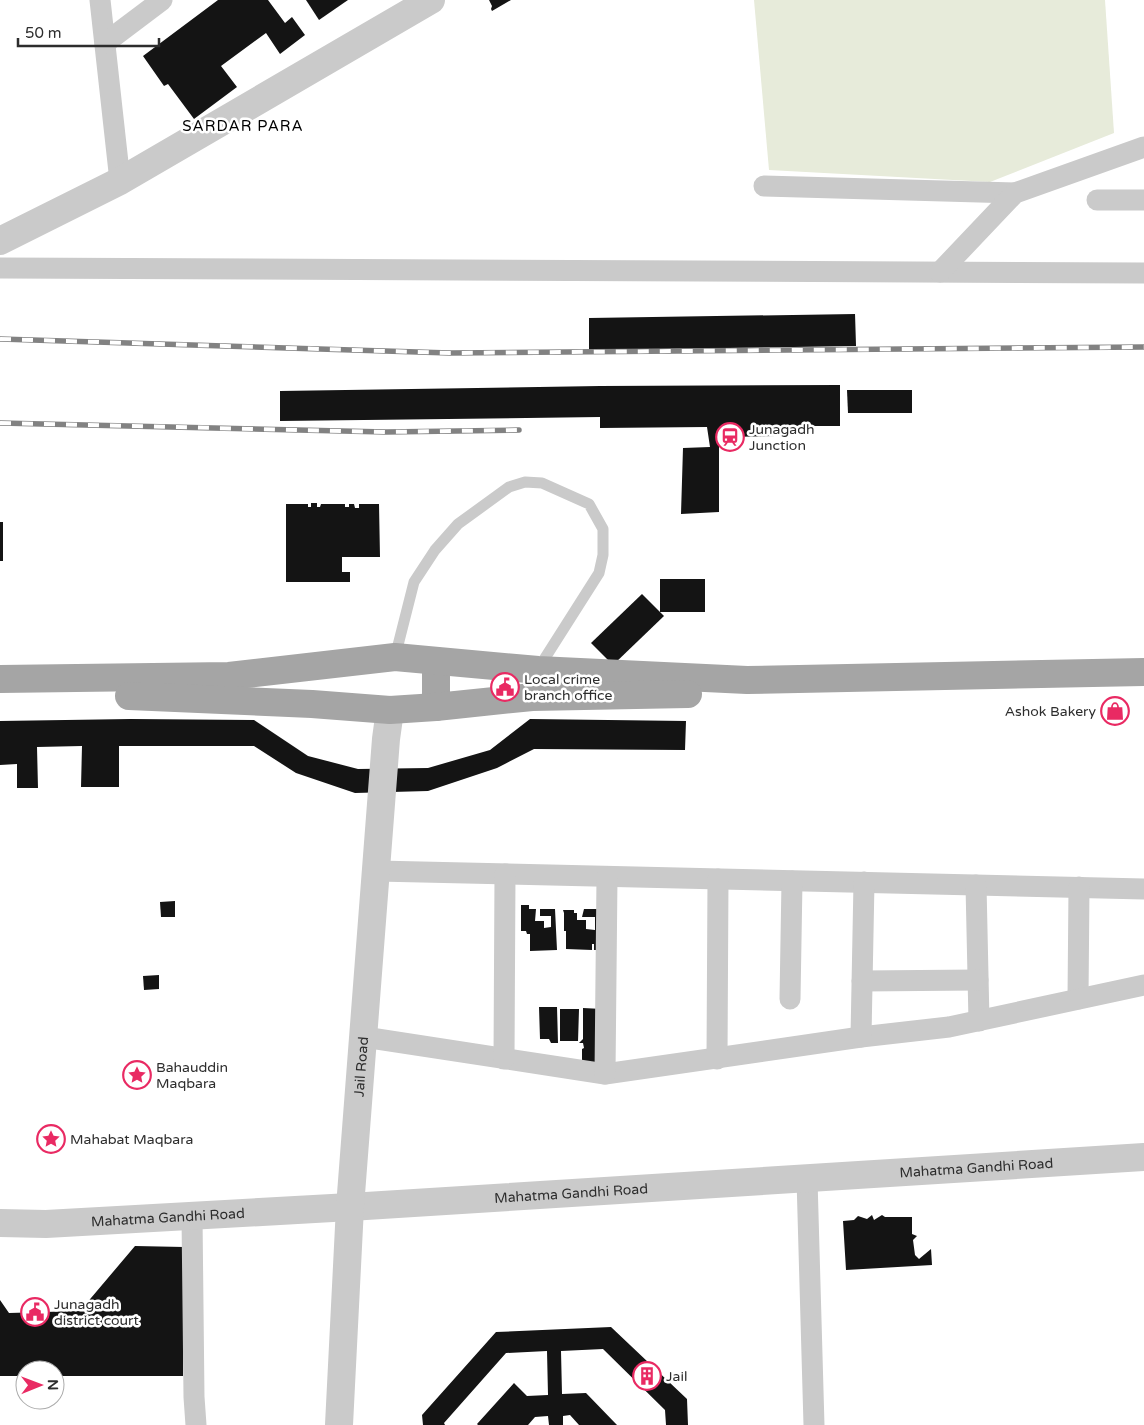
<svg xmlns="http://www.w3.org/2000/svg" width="1144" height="1425" viewBox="0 0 1144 1425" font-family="'Varela Round',sans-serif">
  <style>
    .green { fill: #e7ebda }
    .building { fill: #141414 }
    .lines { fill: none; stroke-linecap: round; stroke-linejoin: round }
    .service { stroke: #cacaca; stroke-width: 11 }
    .minor { stroke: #cacaca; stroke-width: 21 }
    .tertiary { stroke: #cacaca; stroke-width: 28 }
    .primary { stroke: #a5a5a5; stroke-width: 28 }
    .rail-casing { stroke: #828282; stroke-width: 5.5 }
    .rail { stroke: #fff; stroke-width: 4; stroke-dasharray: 11; stroke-linecap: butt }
    .labels { text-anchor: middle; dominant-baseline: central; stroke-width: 5; stroke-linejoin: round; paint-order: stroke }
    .poi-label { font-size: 14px; fill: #2d2d2d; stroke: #fff; text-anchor: start }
    .street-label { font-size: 14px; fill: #2d2d2d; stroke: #fff }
    .neighbourhood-label { font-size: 15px; letter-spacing: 1px; fill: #000; stroke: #fff }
  </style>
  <rect width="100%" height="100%" fill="#fff"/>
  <path class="green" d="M754,0h351l9,133 -124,49 -221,-12z"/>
  <g class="building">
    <path d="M218,0h50l17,23 7,-6 13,18 -25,19 -14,-21 -45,33 16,21 -43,32 -26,-35 -4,2 -21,-30z"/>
    <path d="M306,0h42l-29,20z"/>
    <path d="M489,0h22l-19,11 -1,-2 1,-3z"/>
    <path d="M855,314l1,32 -267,4v-32z"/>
    <path d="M840,385v41h-65v10l-47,1 -1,-10h-8v85l-38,2 2,-66 27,-1 -3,-20 -107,1v-11l-320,4v-30l320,-5z"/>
    <path d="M847,390h65v23h-64z"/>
    <path d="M311,503h6v4h3l1,-3h24v3h4v-3h5l1,4h4v-4h20l1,53h-38v15h8v10h-64v-78h22v3h3z"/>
    <rect x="0" y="522" width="3" height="39"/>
    <rect x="660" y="579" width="45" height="33"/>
    <path d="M642,594l22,22 -51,49 -22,-22z"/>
    <path d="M131,719l123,1 54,36 50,13 70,-1 62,-18 40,-31 156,2 -1,29 -151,-1 -37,19 -69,23 -73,2 -59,-20 -42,-27h-135v41h-38l1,-41 -45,1 1,41h-21v-24l-17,1v-44z"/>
    <path d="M175,901v16h-14l-1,-15z"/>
    <path d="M521,905h8v4h7l-1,12h9v7l7,-1v-11h-11v-7h15l2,41 -27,1v-17h-3l-1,-3h-5z"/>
    <path d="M584,909h13l-1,41h-2v-6h-2v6l-26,-1v-18h-2v-18l-1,-3h11v3h3v7h9v9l9,1v-13h-13z"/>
    <path d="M159,975v14l-15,1 -1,-14z"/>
    <path d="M539,1007h18l1,36h-7l-2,-4h-9z"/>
    <path d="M583,1008l19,1 -2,60h-18v-20l2,-1 -1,-5h-4l4,-4z"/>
    <path d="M560,1009h19l-1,32h-18z"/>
    <path d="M872,1215l2,5 8,-5 3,2h27v17l5,2 -4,4 2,15 4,4 12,-10 1,16 -86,5 -3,-49 11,-1 4,-4 9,3z"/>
    <path d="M135,1246l49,1 -1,129h-128v-6h-30v6h-25v-76l9,13 71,-2z"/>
    <path d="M611,1327l76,72 1,26h-22l-1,-15 -62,-61 -42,2 1,43 24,-1 31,32h-38l-9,-10 -7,1v9h-14l-1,-9 -13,1 -7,8h-50l-1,-1 37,-41 13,13 21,-1 -1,-44 -41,2 -62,70 1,2h-22l-1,-10 74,-83z"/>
  </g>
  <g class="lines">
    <path class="service" d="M395,657l19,-75 21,-32 23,-26 51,-37 16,-5 17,1 47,21 14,25v26l-4,18 -61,96"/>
    <g class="minor">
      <path d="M100,0l20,181"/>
      <path d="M105,43l57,-43"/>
      <path d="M764,186l251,7"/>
      <path d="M1097,200h47"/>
      <path d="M0,268l1144,5"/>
      <path d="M940,272l75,-79 129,-46"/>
      <path d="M377,871l767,18"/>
      <path d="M976,885l3,136"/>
      <path d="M862,981l116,-1"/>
      <path d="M790,999l2,-118"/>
      <path d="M1078,999l1,-112"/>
      <path d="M364,1037l241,37 256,-37 88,-10 195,-42"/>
      <path d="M861,1037l3,-155"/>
      <path d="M504,1059l1,-185"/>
      <path d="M717,1059l1,-180"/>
      <path d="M605,1074l2,-197"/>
      <path d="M807,1179l7,246"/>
      <path d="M192,1216l2,181 2,28"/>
    </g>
    <g class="tertiary">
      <path d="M0,241l120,-60 311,-181"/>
      <path id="s1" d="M0,1223l46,1 304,-17 794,-50"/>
      <path id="s2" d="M339,1425l11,-218 36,-468 4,-29"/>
    </g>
    <g class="primary">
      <path d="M436,661v46"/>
      <path d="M0,679l229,-3 166,-19 143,13 209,10 397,-8"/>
      <path d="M129,696l183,8 78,6 46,-3 96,-10 156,-3"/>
    </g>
    <defs>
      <g id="rail">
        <path d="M0,339l450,14 694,-6"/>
        <path d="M0,423l386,9 133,-2"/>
      </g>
    </defs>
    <use href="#rail" class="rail-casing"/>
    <use href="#rail" class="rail"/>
  </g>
  <defs>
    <symbol id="station-ring" viewBox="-11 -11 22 22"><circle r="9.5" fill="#fff" stroke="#e92a63" stroke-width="1.5"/><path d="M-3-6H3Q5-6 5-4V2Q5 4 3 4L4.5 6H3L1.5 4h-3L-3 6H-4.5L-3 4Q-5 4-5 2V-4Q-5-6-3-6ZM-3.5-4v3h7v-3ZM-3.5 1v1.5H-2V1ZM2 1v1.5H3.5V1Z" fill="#e92a63"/></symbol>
    <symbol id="civic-ring" viewBox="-11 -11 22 22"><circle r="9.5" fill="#fff" stroke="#e92a63" stroke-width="1.5"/><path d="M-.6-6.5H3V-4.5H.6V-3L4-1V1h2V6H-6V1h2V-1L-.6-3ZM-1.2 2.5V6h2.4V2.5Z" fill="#e92a63"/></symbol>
    <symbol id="shop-ring" viewBox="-11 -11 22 22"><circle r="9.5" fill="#fff" stroke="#e92a63" stroke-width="1.5"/><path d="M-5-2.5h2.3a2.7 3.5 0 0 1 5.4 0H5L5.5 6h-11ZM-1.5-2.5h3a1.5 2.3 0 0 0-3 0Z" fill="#e92a63"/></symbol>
    <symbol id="sight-ring" viewBox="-11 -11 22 22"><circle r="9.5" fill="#fff" stroke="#e92a63" stroke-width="1.5"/><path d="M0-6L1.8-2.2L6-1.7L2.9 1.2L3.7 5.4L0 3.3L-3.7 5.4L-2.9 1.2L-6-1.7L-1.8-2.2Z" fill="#e92a63"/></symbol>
    <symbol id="building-ring" viewBox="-11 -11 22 22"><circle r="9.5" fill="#fff" stroke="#e92a63" stroke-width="1.5"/><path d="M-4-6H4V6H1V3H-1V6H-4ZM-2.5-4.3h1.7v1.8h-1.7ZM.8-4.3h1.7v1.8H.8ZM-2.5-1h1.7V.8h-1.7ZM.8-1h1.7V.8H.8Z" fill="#e92a63"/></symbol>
  </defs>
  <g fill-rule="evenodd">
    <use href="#station-ring" x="714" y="421" width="32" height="32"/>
    <use href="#civic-ring" x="489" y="671" width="32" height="32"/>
    <use href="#shop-ring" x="1099" y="695" width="32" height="32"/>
    <use href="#sight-ring" x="121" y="1059" width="32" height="32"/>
    <use href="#sight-ring" x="35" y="1123" width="32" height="32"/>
    <use href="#civic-ring" x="19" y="1296" width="32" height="32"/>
    <use href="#building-ring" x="631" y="1360" width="32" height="32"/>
  </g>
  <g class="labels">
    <g class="poi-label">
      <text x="749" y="429">Junagadh<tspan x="749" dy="16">Junction</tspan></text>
      <text x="524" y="679">Local crime<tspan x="524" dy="16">branch office</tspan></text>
      <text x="1096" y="711" text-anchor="end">Ashok Bakery</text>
      <text x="156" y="1067">Bahauddin<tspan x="156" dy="16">Maqbara</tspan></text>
      <text x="70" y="1139">Mahabat Maqbara</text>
      <text x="54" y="1304">Junagadh<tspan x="54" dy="16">district court</tspan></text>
      <text x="666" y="1376">Jail</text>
    </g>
    <g class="street-label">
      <text stroke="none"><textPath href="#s2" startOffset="359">Jail Road</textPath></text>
      <text stroke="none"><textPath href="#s1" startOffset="978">Mahatma Gandhi Road</textPath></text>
      <text stroke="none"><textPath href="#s1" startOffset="572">Mahatma Gandhi Road</textPath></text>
      <text stroke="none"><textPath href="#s1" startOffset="168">Mahatma Gandhi Road</textPath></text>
    </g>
    <g class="neighbourhood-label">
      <text x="243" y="126">SARDAR PARA</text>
    </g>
  </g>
  <g transform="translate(40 1385) rotate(89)"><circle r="24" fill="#ffffff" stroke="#ababab"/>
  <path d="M0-4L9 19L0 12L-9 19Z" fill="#e92a63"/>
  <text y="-8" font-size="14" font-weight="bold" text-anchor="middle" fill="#2d2d2d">N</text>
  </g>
  <path d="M18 38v8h141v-8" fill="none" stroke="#2d2d2d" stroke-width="2.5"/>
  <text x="25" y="38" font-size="15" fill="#2d2d2d" stroke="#ffffff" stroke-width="4" paint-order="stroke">50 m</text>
</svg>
